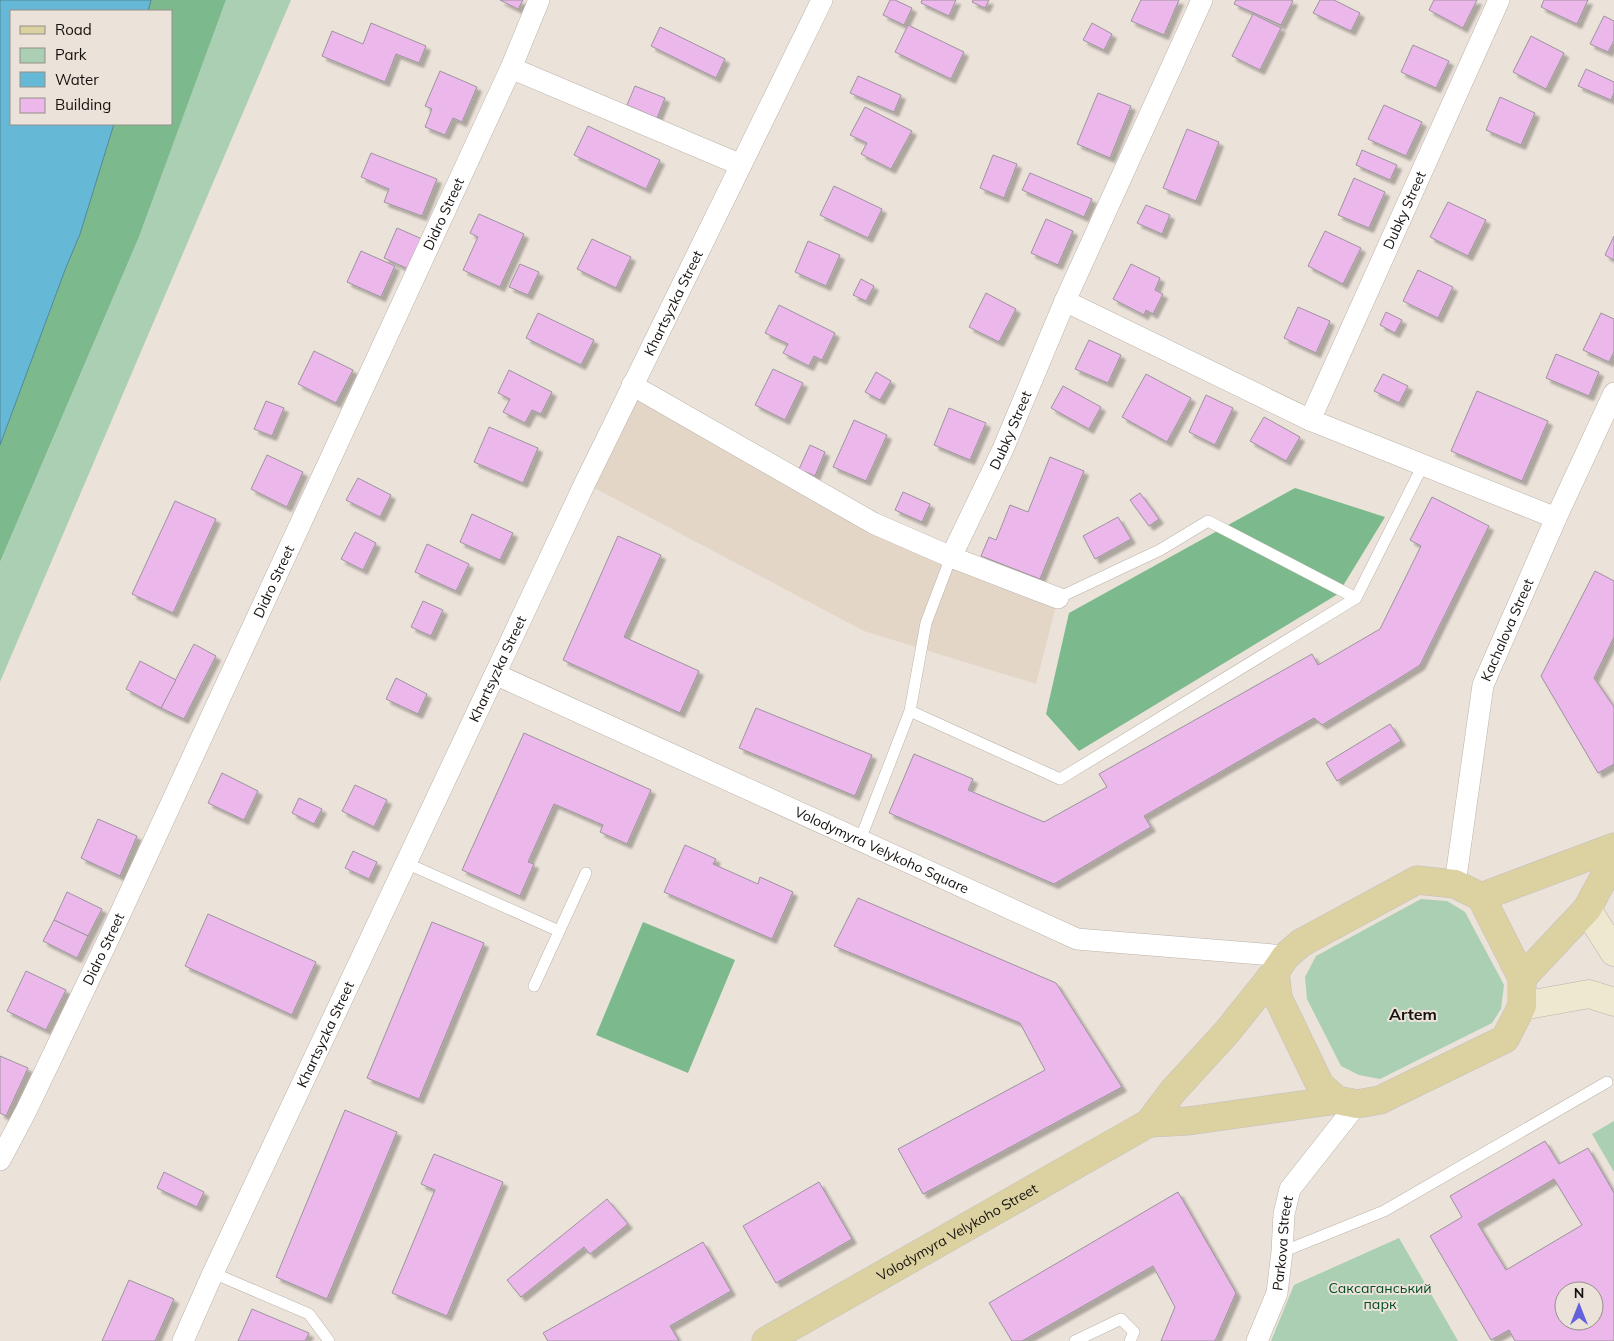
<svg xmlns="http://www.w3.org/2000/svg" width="1614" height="1341" viewBox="0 0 1614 1341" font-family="Mulish,sans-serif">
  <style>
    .built { fill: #e4d6c7 }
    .green { fill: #aacfb3 }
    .forest { fill: #7cba8e }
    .water { fill: #66b9d6; stroke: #4e879a }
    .building { fill: #ecb8ec; stroke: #9c949c; fill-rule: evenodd; filter: url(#shadow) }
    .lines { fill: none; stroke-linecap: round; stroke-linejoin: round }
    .service-casing { stroke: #bbb3aa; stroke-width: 12 }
    .minor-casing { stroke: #bbb3aa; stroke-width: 22 }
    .secondary-casing { stroke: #bbb3aa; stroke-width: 29 }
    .primary-casing { stroke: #c2c1c1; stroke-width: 29 }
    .service { stroke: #fff; stroke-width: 11 }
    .minor { stroke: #fff; stroke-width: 21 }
    .secondary { stroke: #eee8d0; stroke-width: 28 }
    .primary { stroke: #dcd1a1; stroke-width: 28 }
    .labels { text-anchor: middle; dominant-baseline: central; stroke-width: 4; stroke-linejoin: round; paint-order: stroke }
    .street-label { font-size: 14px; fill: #15120f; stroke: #ebe2d9 }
    .park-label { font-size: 14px; fill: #004d24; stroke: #ebe2d9 }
    .quarter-label { font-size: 16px; font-weight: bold; fill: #15120f; stroke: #ebe2d9 }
  </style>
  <defs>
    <filter id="shadow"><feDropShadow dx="4.5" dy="4.5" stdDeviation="1" flood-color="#0004"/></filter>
  </defs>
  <rect width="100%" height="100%" fill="#ebe2d9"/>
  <path class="built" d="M632,385l241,138 185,75 -22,86 -172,-53 -279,-148z"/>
  <g class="green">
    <path d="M226,0h65l-291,682v-120l139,-325z"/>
    <path d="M1421,899l26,2 18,11 39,73 -3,24 -9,14 -112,56 -21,-4 -18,-9 -34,-67 -2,-22 11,-21z"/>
    <path d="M1614,1121v51l-22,-38z"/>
    <path d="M1399,1238l59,103h-187l23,-56z"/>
  </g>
  <g class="forest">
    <path d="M151,0h75l-87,237 -139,325v-117l65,-175 15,-36 34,-110h57v-113h-23z"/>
    <path d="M1295,488l90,29 -47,77 -259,157 -33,-37 23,-101z"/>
    <path d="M643,922l92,38 -47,113 -92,-38z"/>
  </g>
  <path class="water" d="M0,0h151l-3,11h-137v113h103l-34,110 -15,36 -65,175z"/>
  <g class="building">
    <path d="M500,0h23l-5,9z"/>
    <path d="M890,0h5l17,8 -8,17 -21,-10z"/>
    <path d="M922,0h34l-7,16 -28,-13z"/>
    <path d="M973,0h16l-4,8 -13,-6z"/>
    <path d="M1141,0h38l-15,35 -33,-14z"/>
    <path d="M1236,0h55l2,1 -12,24 -47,-21z"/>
    <path d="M1320,0h14l26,13 -9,18 -38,-18z"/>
    <path d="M1434,0h43l-14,28 -34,-18z"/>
    <path d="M1544,0h44l-11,24 -36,-17z"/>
    <path d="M1253,14l28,14 -21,42 -28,-14z"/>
    <path d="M1604,16l10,5v20l-6,11 -18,-8z"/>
    <path d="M371,23l55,23 -7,17 -23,-9 -11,28 -63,-26 10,-25 31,13z"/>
    <path d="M1092,23l20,11 -8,16 -21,-10z"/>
    <path d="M908,25l56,27 -13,27 -56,-27z"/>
    <path d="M660,27l65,32 -9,19 -65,-32z"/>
    <path d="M1531,36l33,17 -18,36 -33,-17z"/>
    <path d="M1413,45l36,16 -13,27 -35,-16z"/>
    <path d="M1586,69l28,13v11l-3,7 -33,-14z"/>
    <path d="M440,71l37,16 -15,35 -9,-4 -8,17 -20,-8 7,-18 -7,-3z"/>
    <path d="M858,76l43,19 -7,17 -44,-19z"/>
    <path d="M635,86l30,12 -8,20 -30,-13z"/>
    <path d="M1098,93l33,13 -21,52 -33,-14z"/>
    <path d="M1500,97l35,16 -14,32 -35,-15z"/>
    <path d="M1384,105l38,17 -16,34 -38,-17z"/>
    <path d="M865,107l47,24 -21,38 -30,-15 6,-11 -17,-8z"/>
    <path d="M588,126l72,34 -14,29 -72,-34z"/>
    <path d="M1187,129l32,13 -23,59 -33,-13z"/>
    <path d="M1362,150l35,15 -7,15 -34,-15z"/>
    <path d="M371,153l66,26 -15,37 -38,-14 5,-13 -28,-12z"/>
    <path d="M993,155l24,9 -13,34 -24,-10z"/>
    <path d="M1030,173l62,26 -8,18 -62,-27z"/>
    <path d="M1354,178l31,14 -16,36 -31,-13z"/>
    <path d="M834,186l48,23 -14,29 -48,-23z"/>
    <path d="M1448,202l38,18 -18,36 -38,-19z"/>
    <path d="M1146,205l24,10 -8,19 -25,-11z"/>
    <path d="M479,214l45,20 -24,53 -37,-17 15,-33 -8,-4z"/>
    <path d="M1046,219l27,12 -15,34 -27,-12z"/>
    <path d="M397,228l32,14 -14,30 -31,-14z"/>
    <path d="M1325,231l36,17 -18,36 -35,-18z"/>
    <path d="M1614,236v24l-9,-5z"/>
    <path d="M592,239l39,18 -15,31 -39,-19z"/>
    <path d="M808,241l32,14 -14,31 -31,-14z"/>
    <path d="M361,251l34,15 -14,31 -34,-15z"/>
    <path d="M520,264l19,8 -11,23 -19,-8z"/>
    <path d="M1131,264l29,14 -5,12 8,4 -10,20 -7,-4 -2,5 -31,-16z"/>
    <path d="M1418,270l35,17 -15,31 -35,-17z"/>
    <path d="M861,279l13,7 -8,15 -13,-6z"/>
    <path d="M986,293l30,16 -17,33 -30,-15z"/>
    <path d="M779,305l56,28 -13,27 -8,-4 -5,10 -26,-13 5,-9 -23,-11z"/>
    <path d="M1298,307l32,14 -14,32 -32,-15z"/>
    <path d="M1386,312l16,8 -7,13 -15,-8z"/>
    <path d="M538,313l56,27 -13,25 -55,-27z"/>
    <path d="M1601,313l13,6v33l-5,10 -26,-12z"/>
    <path d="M1089,340l32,15 -13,28 -33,-14z"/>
    <path d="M314,351l39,19 -17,33 -38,-19z"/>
    <path d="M1556,354l43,18 -10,24 -43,-18z"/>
    <path d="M773,369l30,14 -18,37 -30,-15z"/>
    <path d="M509,370l43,22 -11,22 -9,-4 -7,13 -22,-11 7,-13 -12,-6z"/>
    <path d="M876,372l15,9 -11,19 -15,-8z"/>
    <path d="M1146,374l45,24 -24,44 -45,-25z"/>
    <path d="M1383,374l25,12 -9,17 -25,-12z"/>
    <path d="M1063,386l38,21 -12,22 -38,-21z"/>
    <path d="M1477,391l71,30 -26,60 -71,-30z"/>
    <path d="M1206,395l27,13 -18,37 -26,-13z"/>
    <path d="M266,401l18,7 -12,28 -18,-7z"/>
    <path d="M949,408l37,15 -16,37 -36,-15z"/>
    <path d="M1264,417l36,20 -14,24 -36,-20z"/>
    <path d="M854,420l33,15 -21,46 -33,-14z"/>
    <path d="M489,427l49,21 -15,35 -49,-21z"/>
    <path d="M810,445l15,7 -10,24 -16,-7z"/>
    <path d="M267,455l36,17 -16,35 -36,-18z"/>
    <path d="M1050,457l34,14 -44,108 -59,-23 8,-19 7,3 14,-35 18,7z"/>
    <path d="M358,478l33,17 -11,22 -34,-17z"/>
    <path d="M903,492l27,12 -8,18 -27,-12z"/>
    <path d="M1140,493l19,26 -10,7 -19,-26z"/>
    <path d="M1432,497l57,29 -69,139 -22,14 -76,46 -8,-7 -170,98 7,11 -97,57 -165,-71 25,-59 59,25 -5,11 76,32 63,-35 -8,-13 213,-120 6,11 62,-36 41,-83 -11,-6z"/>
    <path d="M175,501l41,18 -43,94 -41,-19z"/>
    <path d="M472,514l41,19 -13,27 -40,-18z"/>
    <path d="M1118,517l13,22 -36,20 -12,-23z"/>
    <path d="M355,532l21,11 -13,27 -22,-11z"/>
    <path d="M618,536l43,19 -37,82 75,34 -19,42 -117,-53z"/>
    <path d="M427,544l42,20 -13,27 -41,-19z"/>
    <path d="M1595,571l19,10v56l-20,41 20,29v57l-16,9 -57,-97z"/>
    <path d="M423,601l20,9 -12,26 -20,-9z"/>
    <path d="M194,644l22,12 -32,63 -23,-11z"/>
    <path d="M140,661l36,19 -15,28 -35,-19z"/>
    <path d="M396,678l31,16 -9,20 -32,-15z"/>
    <path d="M756,708l116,47 -17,41 -116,-48z"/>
    <path d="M1390,724l11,17 -64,40 -11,-18z"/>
    <path d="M524,733l127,57 -24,54 -27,-12 3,-7 -49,-21 -26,58 6,2 -14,32 -58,-26z"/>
    <path d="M222,773l36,18 -14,29 -36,-17z"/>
    <path d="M355,785l32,15 -13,27 -32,-16z"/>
    <path d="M299,798l23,11 -8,15 -22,-11z"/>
    <path d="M98,819l39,17 -17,40 -39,-18z"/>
    <path d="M685,845l31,14 -3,5 45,20 2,-7 33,15 -21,47 -108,-47z"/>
    <path d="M353,851l24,11 -8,17 -24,-11z"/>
    <path d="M67,892l35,17 -14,27 -34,-16z"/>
    <path d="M858,898l198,85 66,104 -199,107 -25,-45 147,-79 -25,-47 -186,-77z"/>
    <path d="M208,914l108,48 -24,53 -107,-49z"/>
    <path d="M54,920l34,16 -11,22 -34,-17z"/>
    <path d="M432,922l52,21 -65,156 -52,-21z"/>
    <path d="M26,971l40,19 -20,40 -39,-19z"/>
    <path d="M0,1056l28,12 -22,48 -6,-3z"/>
    <path d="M345,1110l52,22 -70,167 -51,-22z"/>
    <path d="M1545,1141l14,23 29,-16 26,45v148h-99l-6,-11 -18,10 -61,-104 32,-19 -12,-21zM1554,1179l28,46 -76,45 -28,-46zM1564,1291h30v30h-30z"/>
    <path d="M434,1154l69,28 -56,134 -55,-23 43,-103 -14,-6z"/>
    <path d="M164,1172l40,20 -7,15 -40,-19z"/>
    <path d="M819,1182l33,57 -76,44 -33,-57z"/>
    <path d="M1178,1192l58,101 -21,48h-54l14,-34 -22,-41 -131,75h-10l-23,-38z"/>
    <path d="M607,1199l21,25 -38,30 -6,-7 -63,50 -14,-17z"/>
    <path d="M703,1242l28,49 -61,35 9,15h-131l-5,-8z"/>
    <path d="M129,1280l45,19 -19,42h-53z"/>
    <path d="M252,1309l57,24 -4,8h-67z"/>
  </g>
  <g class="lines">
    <defs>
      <g id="service">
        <path d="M1058,598l102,-48 48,-29 148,77 67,-133"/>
        <path d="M910,711l150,68 296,-181"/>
        <path d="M860,840l50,-129 16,-88 25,-66"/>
        <path d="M406,863l153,68"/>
        <path d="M534,986l52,-113"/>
        <path d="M1282,1252l102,-41 223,-129"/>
        <path d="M213,1273l96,41 20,27"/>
        <path d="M1075,1341l46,-22 13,13 -4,9"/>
      </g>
      <g id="minor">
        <path d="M511,68l230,97"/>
        <path d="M1065,301l245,119 246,98"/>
        <path d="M632,385l241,138 78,34 107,41"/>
        <path id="s1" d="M1310,420l189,-420"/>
        <path id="s2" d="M951,557l52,-108 62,-148 137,-301"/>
        <path id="s3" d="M495,674l582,265 209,17"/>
        <path id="s4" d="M1455,884l28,-199 73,-167 58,-125"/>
        <path id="s5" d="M0,1160l26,-49 82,-171 403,-872 28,-68"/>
        <path id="s6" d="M183,1341l30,-68 372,-790 237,-483"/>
        <path id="s7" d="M1257,1341l20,-48 5,-41 2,-38 6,-25 67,-85"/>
      </g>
      <g id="secondary">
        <path d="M1587,909l27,43"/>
        <path d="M1522,1006l67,-12 25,8"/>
      </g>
      <g id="primary">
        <path d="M1481,897l133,-50"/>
        <path d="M1522,978l65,-69 27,-50"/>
        <path d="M1149,1123l39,-2 149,-21"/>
        <path id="s8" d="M766,1341l383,-218 24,-32 54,-59 48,-60 11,-16 15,-13 116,-63 38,4 26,13 41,81v28l-17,33 -125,61 -23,4 -20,-4 -17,-15 -42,-87 -3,-26"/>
      </g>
    </defs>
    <use href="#service" class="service-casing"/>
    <use href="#minor" class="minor-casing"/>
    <use href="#secondary" class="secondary-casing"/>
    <use href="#primary" class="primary-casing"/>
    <use href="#service" class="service"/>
    <use href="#minor" class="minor"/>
    <use href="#secondary" class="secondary"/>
    <use href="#primary" class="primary"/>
  </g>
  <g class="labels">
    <g class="street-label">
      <text stroke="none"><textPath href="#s1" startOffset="230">Dubky Street</textPath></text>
      <text stroke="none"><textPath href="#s5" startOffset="1045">Didro Street</textPath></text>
      <text stroke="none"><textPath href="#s6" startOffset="1148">Khartsyzka Street</textPath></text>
      <text stroke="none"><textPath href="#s2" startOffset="140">Dubky Street</textPath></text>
      <text stroke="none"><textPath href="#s5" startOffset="640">Didro Street</textPath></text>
      <text stroke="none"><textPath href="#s4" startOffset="261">Kachalova Street</textPath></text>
      <text stroke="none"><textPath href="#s6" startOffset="742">Khartsyzka Street</textPath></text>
      <text stroke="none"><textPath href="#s3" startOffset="425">Volodymyra Velykoho Square</textPath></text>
      <text stroke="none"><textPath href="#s5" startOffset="235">Didro Street</textPath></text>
      <text stroke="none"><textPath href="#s6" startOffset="338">Khartsyzka Street</textPath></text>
      <text stroke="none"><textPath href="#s8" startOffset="220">Volodymyra Velykoho Street</textPath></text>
      <text stroke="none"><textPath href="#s7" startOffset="102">Parkova Street</textPath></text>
    </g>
    <g class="park-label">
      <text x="1380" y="1288">Саксаганський<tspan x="1380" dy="16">парк</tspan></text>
    </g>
    <g class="quarter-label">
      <text x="1413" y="1014">Artem</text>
    </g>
  </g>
  <rect x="10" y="10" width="162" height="115" fill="#ebe2d9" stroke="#958f88"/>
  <rect x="20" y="26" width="25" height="8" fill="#dcd1a1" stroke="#958f88"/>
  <text x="55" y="35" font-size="15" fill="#15120f">Road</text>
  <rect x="20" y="48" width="25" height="15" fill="#aacfb3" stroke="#958f88"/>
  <text x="55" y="60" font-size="15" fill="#15120f">Park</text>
  <rect x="20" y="72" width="25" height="15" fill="#66b9d6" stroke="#958f88"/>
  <text x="55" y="85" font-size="15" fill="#15120f">Water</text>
  <rect x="20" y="98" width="25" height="15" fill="#ecb8ec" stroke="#958f88"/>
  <text x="55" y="110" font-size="15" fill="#15120f">Building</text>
  <g transform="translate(1579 1306)"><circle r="24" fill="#ebe2d9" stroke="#958f88"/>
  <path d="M0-4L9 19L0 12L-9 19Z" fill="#6262db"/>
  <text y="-8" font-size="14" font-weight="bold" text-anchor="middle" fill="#15120f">N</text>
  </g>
</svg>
